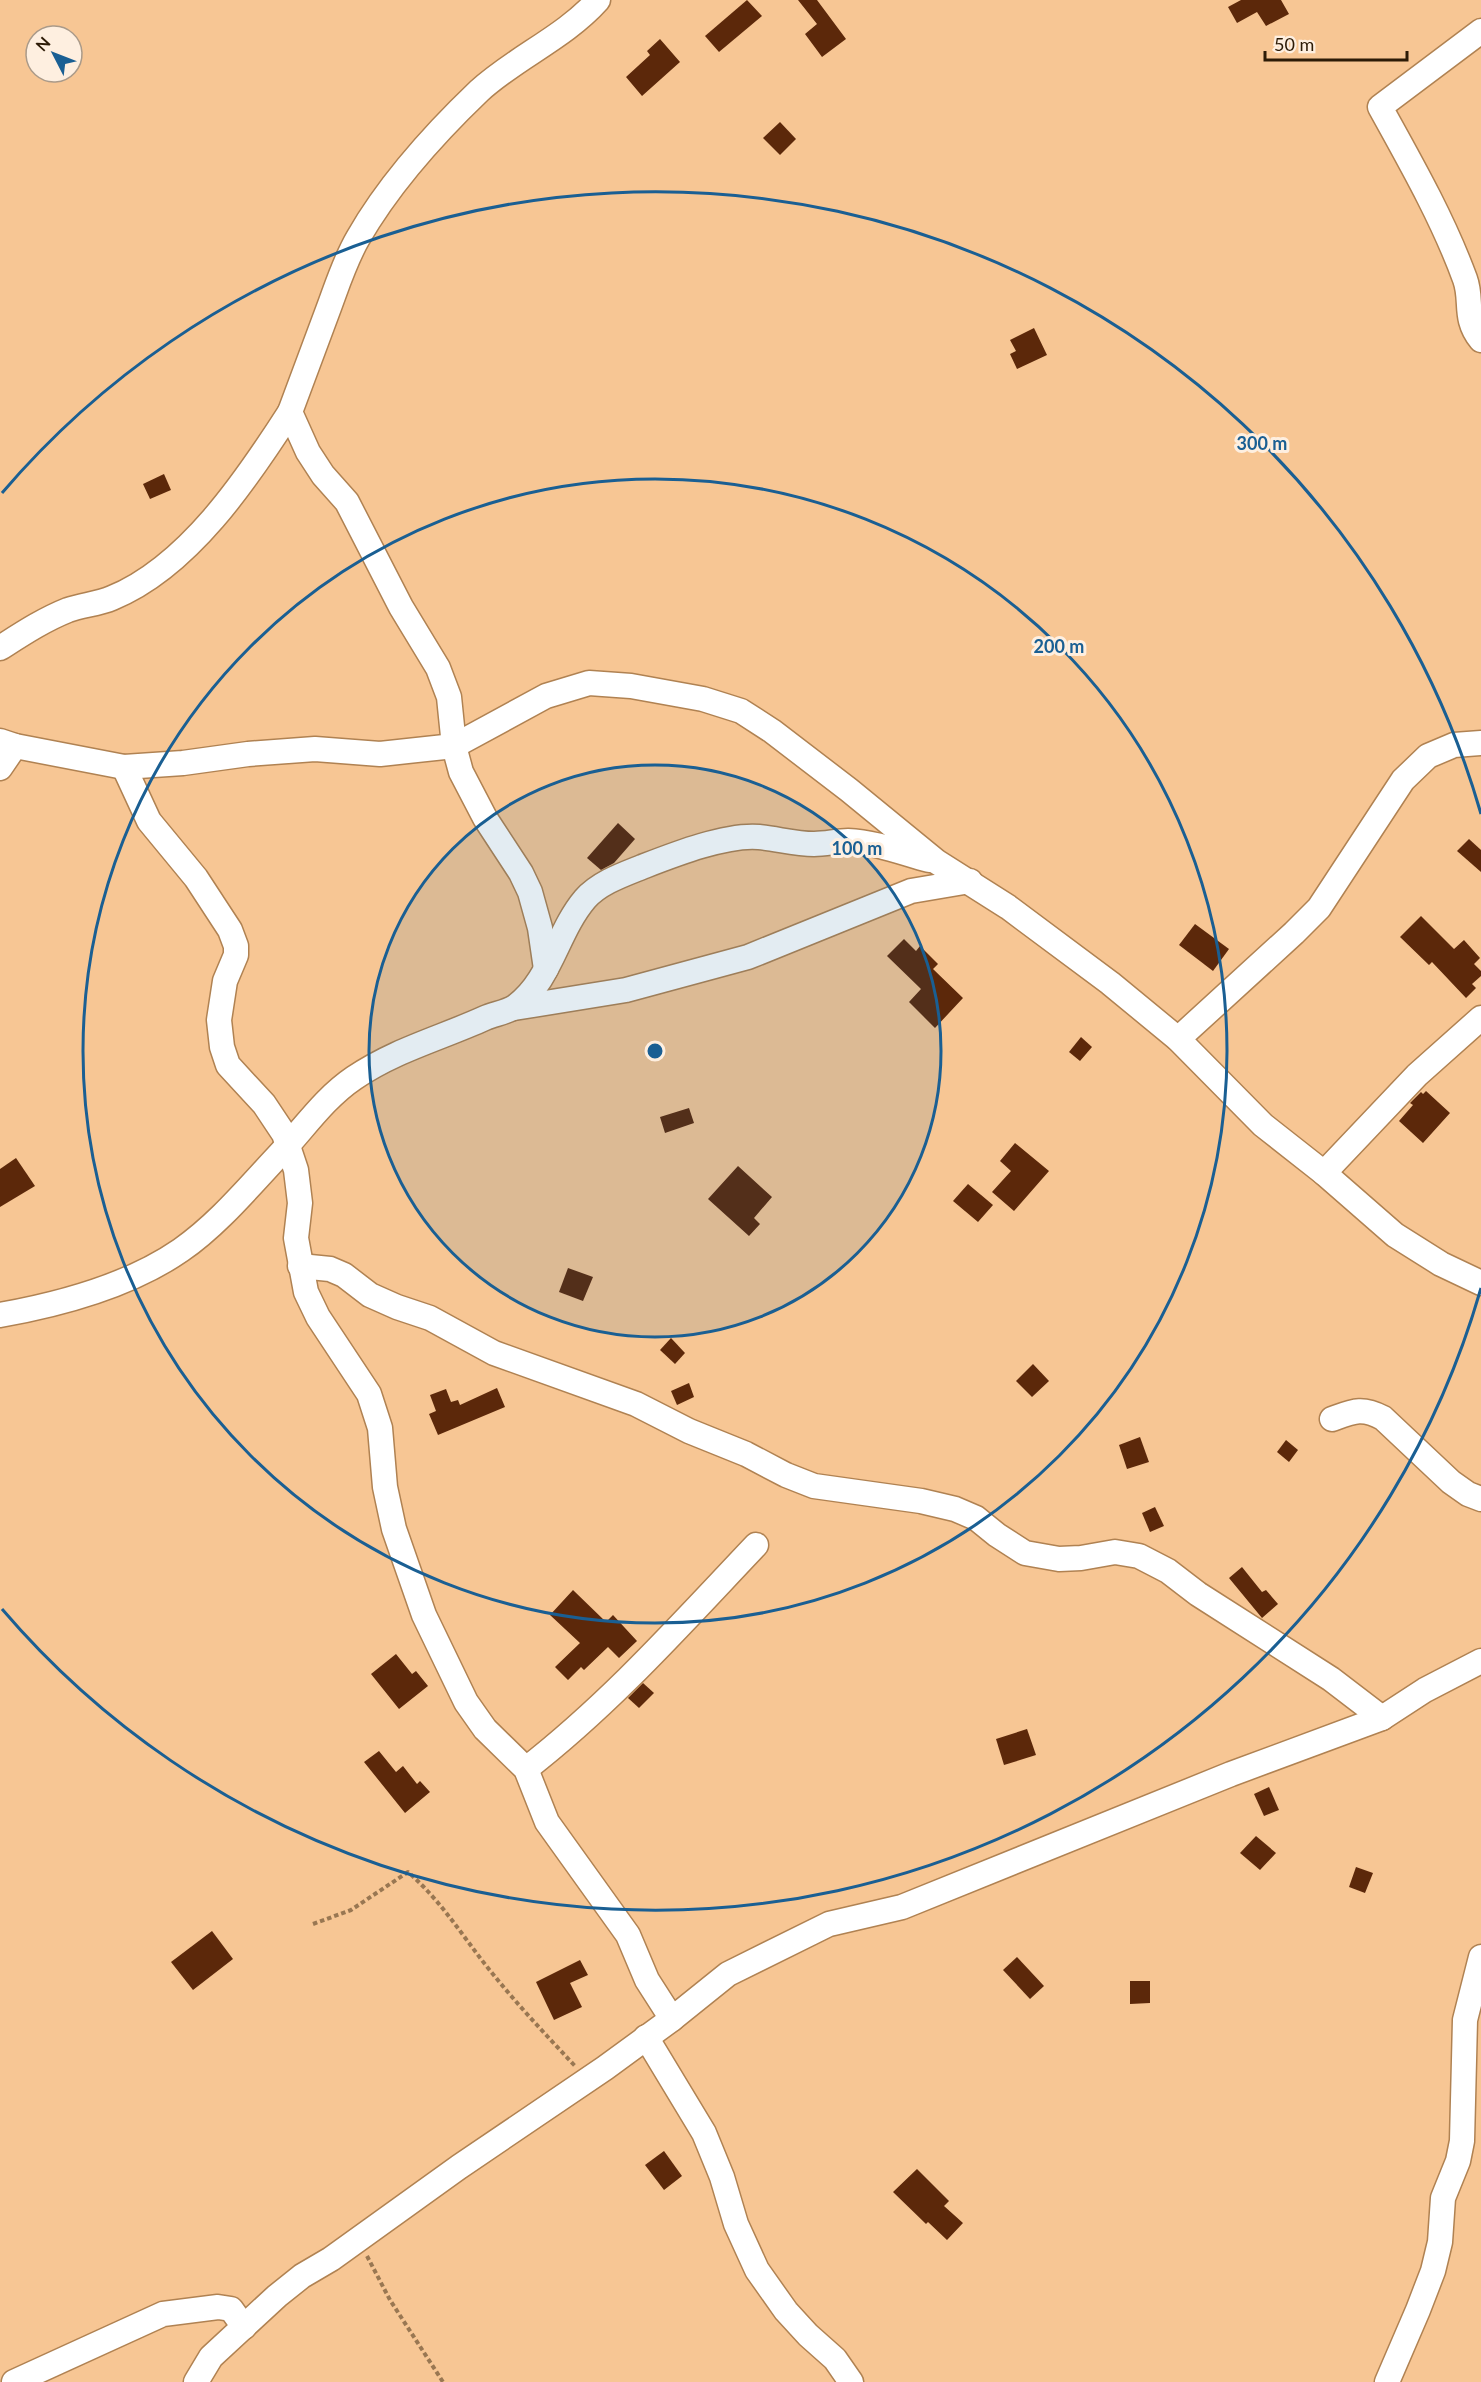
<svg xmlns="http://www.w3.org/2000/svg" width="1481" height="2382" viewBox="0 0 1481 2382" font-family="Lato,sans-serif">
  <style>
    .building { fill: #5c280a }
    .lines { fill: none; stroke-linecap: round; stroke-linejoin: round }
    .minor-casing { stroke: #b08252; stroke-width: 27 }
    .path { stroke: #997752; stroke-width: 4; stroke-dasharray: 4.5 3; stroke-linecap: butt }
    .minor { stroke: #fff; stroke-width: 24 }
    .ring { fill: none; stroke: #1a5f93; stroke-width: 3 }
    .centre { fill: #1a5f93; stroke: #feefe0; stroke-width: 3 }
    .ring-label { font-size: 18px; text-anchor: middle; font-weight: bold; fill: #1a5f93; stroke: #feefe0; stroke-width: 6; stroke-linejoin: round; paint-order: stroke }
  </style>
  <rect width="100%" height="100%" fill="#f7c694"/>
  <g class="building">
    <path d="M747,0l15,16 -43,36 -14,-16z"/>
    <path d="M798,0h19l29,39 -24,18 -17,-23 12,-10z"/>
    <path d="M1241,0h40l8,14 -23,12 -9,-14 -20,11 -9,-16z"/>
    <path d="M660,39l20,23 -38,34 -16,-19 24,-22 -3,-4z"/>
    <path d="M780,122l16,17 -16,16 -17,-17z"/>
    <path d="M1034,328l13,27 -30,14 -7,-15 6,-3 -6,-11z"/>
    <path d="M164,474l7,16 -21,9 -7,-15z"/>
    <path d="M618,823l17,16 -21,24 -13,7 -14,-12z"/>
    <path d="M1469,839l12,11v22l-24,-21z"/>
    <path d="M1421,916l33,33 10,-9 16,18 -6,6 7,7v5l-9,8 4,4 -10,10 -34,-36 -3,3 -29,-28z"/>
    <path d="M1195,924l34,25 -16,22 -34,-26z"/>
    <path d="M904,939l12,12 4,-5 18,18 -5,5 30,29 -28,30 -26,-26 12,-13 -34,-33z"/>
    <path d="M1081,1037l11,10 -12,14 -11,-9z"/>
    <path d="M1426,1091l24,22 -27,30 -24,-22 14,-16 -3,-2 11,-11 2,2z"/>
    <path d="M689,1108l5,15 -29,10 -5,-16z"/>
    <path d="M1015,1143l34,28 -35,40 -22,-19 19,-21 -11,-10z"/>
    <path d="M16,1158l19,28 -35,21v-38z"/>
    <path d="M738,1166l34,31 -18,21 6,6 -11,12 -41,-37z"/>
    <path d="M968,1184l25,21 -15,17 -25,-21z"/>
    <path d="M568,1268l25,9 -10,24 -24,-9z"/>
    <path d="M671,1338l14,15 -10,11 -15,-14z"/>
    <path d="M1033,1364l16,17 -17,16 -16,-16z"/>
    <path d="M689,1383l5,14 -17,8 -6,-14z"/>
    <path d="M497,1388l8,19 -67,28 -9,-21 7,-3 -6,-16 16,-6 5,13 7,-2 2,5z"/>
    <path d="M1140,1437l9,25 -22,7 -8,-24z"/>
    <path d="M1286,1440l12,10 -9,12 -12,-10z"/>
    <path d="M1155,1507l9,19 -14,6 -8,-19z"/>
    <path d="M1242,1567l20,25 4,-2 12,14 -16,14 -33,-40z"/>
    <path d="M573,1590l33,32 7,-7 24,26 -18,17 -11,-11 -24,23 -3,-3 -13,13 -13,-13 25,-24 -30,-28z"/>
    <path d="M396,1654l16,20 4,-3 12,15 -29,23 -28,-35z"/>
    <path d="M643,1683l11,10 -15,15 -11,-10z"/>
    <path d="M1027,1729l9,26 -32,10 -8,-26z"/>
    <path d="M379,1751l17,21 7,-6 14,18 3,-3 10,11 -25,21 -41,-51z"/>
    <path d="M1269,1787l10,23 -15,6 -10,-22z"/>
    <path d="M1256,1836l20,17 -16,17 -20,-17z"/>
    <path d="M1356,1867l17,6 -8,20 -16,-6z"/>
    <path d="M212,1931l21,28 -40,31 -22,-28z"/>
    <path d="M1017,1957l27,29 -14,13 -27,-29z"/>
    <path d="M580,1960l8,15 -18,8 12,24 -28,13 -18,-38z"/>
    <path d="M1130,1981h20v22l-20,1z"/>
    <path d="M664,2151l18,25 -18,14 -19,-25z"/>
    <path d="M917,2169l32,32 -5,5 19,17 -16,17 -19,-18 -2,2 -33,-32z"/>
  </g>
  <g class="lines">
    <defs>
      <g id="minor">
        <path d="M1481,31l-101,76c31,56 63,112 85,172 8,22 -2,39 16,61"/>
        <path d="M0,648c22,-14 43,-28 68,-38 14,-5 30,-6 44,-12 76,-31 135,-119 178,-186"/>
        <path d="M0,741l15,5 109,21 59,-4 65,-9 67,-5 65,5 74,-8 92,-50 43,-13 42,3 72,13 38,12 31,20 77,59 88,72 71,45 102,76 68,56 85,86 61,48 71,62 46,29 40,19"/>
        <path d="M124,767l25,54 47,57 34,52 6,16v9l-11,26 -6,39 3,27 6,18 36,39 20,30 12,36 4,33 -4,35 10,54 12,25 51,77 11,34 5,59 9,42 30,86 42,87 19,27 41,40 21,53 81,113 19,45 25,39"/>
        <path d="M0,768l15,-22"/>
        <path d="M546,969l-6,-41 -10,-36 -9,-19 -36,-55 -24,-46 -7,-26 -5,-49 -11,-29 -37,-61 -54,-105 -24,-27 -15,-23 -18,-40c13,-34 25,-68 38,-102 9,-24 17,-50 30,-72 31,-54 76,-104 121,-147 37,-34 85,-53 119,-91"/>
        <path d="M514,1008l112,-18 122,-33 163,-66 59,-10"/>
        <path d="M1178,1039l116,-106 25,-25 84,-128 25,-24 26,-11 27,-2"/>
        <path d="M1324,1173l93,-98 64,-57"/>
        <path d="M300,1266l30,3 14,6 26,20 27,12 33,11 64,35 142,51 53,27 57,23 40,21 28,11 107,15 34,8 21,9 21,17 28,18 34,6 22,-1 34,-6 24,4 29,15 30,23 133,85 51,39"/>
        <path d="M0,1315c62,-11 129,-29 181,-65 36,-25 66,-61 96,-93 26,-27 46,-58 77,-79 41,-28 87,-40 131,-60 9,-4 23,-6 31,-12 35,-26 41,-74 69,-107 14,-16 37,-24 57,-32 31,-12 84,-33 117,-30 19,2 37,7 55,7 12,0 23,-3 34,-3 27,1 55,12 81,19"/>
        <path d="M1332,1419c22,-8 30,-12 51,-1l68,64 17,12 13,5"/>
        <path d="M526,1769c85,-66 156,-146 230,-224"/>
        <path d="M646,2037l58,96 18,44 14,47 21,46 29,41 22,24 27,24 16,23"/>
        <path d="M14,2382l149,-68 55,-7 13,2 13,18"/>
        <path d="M196,2382l15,-25 66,-61 25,-20 29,-17 128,-92 146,-99 67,-49 56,-45 101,-50 73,-17 329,-133 151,-56 43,-28 56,-29"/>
        <path d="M1387,2382l31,-72 15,-39 7,-29 3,-44 15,-37 4,-20 3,-121 16,-63"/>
      </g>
    </defs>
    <use href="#minor" class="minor-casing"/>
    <g class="path">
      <path d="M313,1924l38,-14 57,-38c34,30 53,62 80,96 27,34 57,66 87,98"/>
      <path d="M367,2256l23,44 53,82"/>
    </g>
    <use href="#minor" class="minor"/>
  </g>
  <circle cx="655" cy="1051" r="286" fill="#1a5f93" fill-opacity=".12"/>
  <g class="ring">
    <circle cx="655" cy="1051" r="286"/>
    <circle cx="655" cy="1051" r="572"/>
    <path d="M1481 1288A859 859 0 0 1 2 1609M2 493A859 859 0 0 1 1481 814"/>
  </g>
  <circle cx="655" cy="1051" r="9" class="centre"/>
  <g class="ring-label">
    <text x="1262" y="450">300 m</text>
    <text x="1059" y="653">200 m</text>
    <text x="857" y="855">100 m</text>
  </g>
  <g transform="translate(54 54) rotate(312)"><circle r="28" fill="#feefe0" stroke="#aa9a89" stroke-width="1.5"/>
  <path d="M0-4.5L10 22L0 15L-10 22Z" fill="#1a5f93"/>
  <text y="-9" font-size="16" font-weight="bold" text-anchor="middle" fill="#2d1b06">N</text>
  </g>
  <path d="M1265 51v9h142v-9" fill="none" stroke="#2d1b06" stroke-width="3"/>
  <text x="1274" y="51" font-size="18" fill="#2d1b06" stroke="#feefe0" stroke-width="4.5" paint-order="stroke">50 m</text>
</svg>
